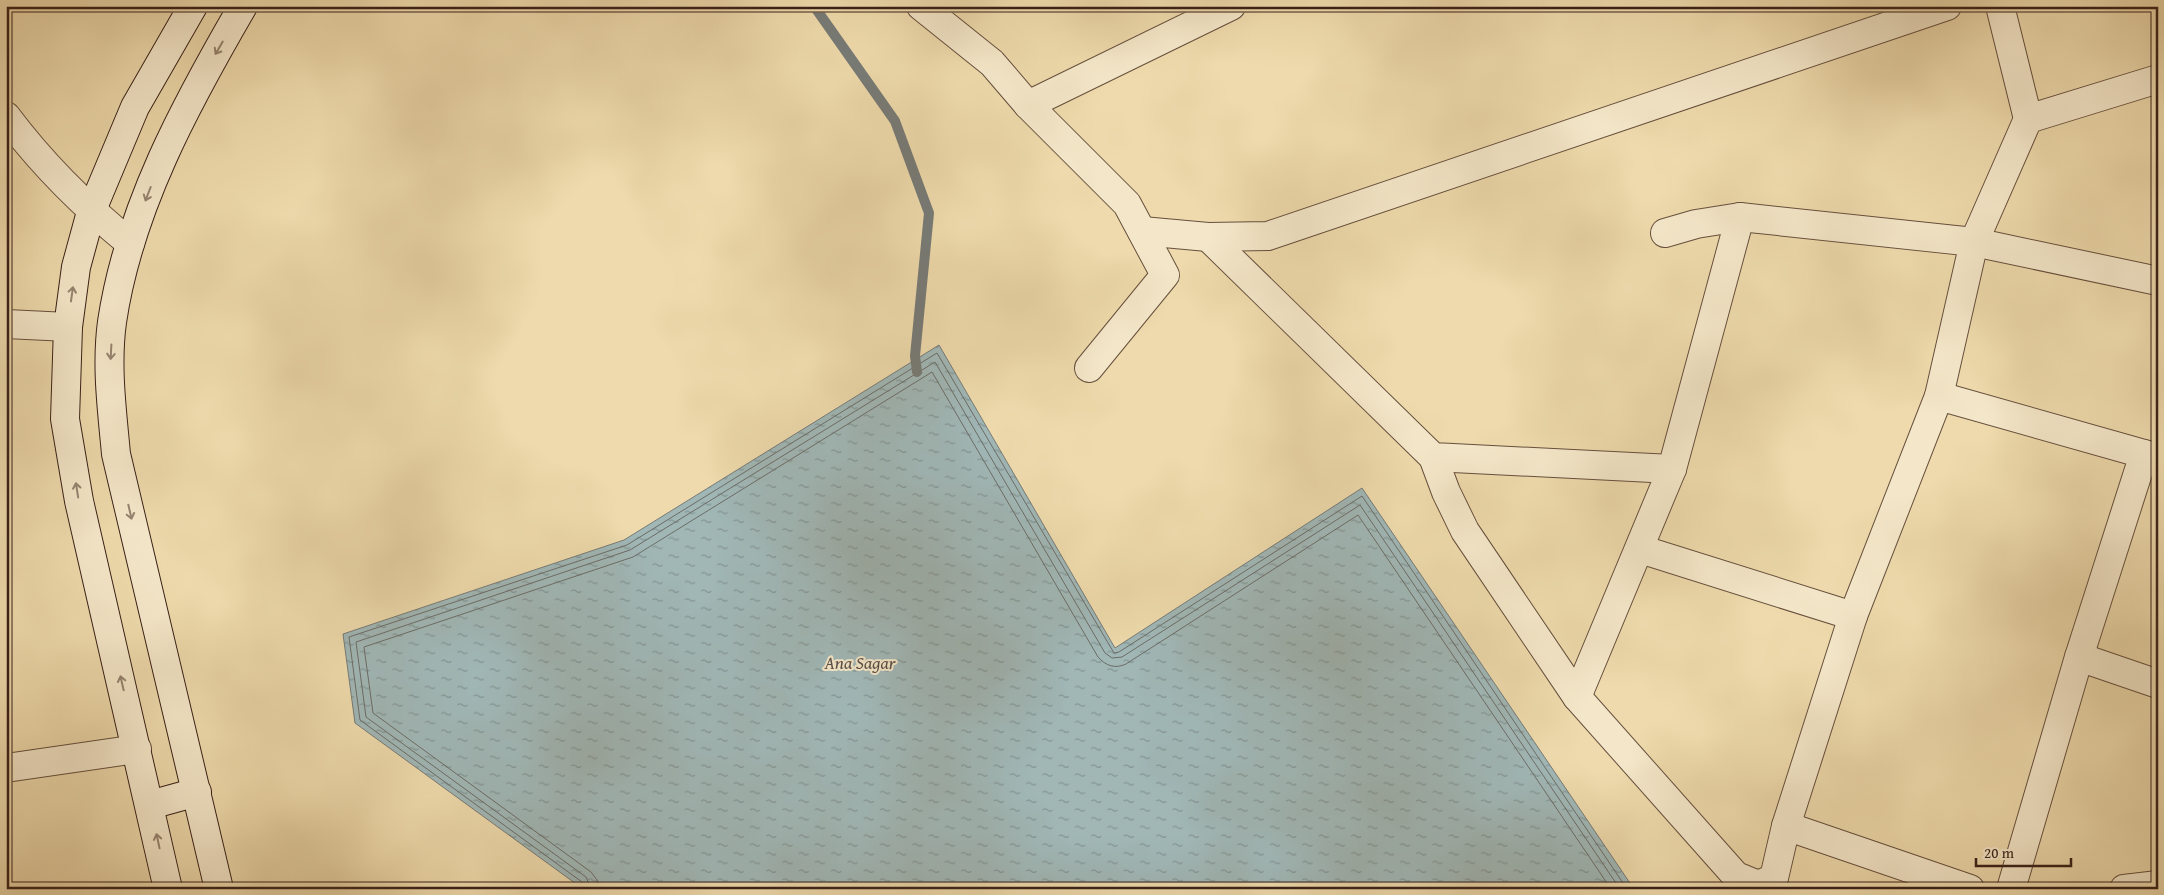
<svg xmlns="http://www.w3.org/2000/svg" width="2164" height="895" viewBox="0 0 2164 895" font-family="'Gentium Book Plus',serif">
  <style>
    .water { fill: url(#water-ripples); stroke: #777b77 }
    .lines { fill: none; stroke-linecap: round; stroke-linejoin: round }
    .shore { stroke: #6c6c67; stroke-width: 1 }
    .stream { stroke: #777b77; stroke-width: 10 }
    .street-casing { stroke: #664f3d; stroke-width: 30 }
    .secondary-casing { stroke: #392118; stroke-width: 30 }
    .street { stroke: #f4e7c9; stroke-width: 28 }
    .secondary { stroke: #f4e7c9; stroke-width: 28 }
    .oneway { stroke: #968470 }
    .labels { text-anchor: middle; dominant-baseline: central; stroke-width: 4; stroke-linejoin: round; paint-order: stroke }
    .water-label { font-size: 18px; font-style: italic; fill: #584e47; stroke: #f4e7c9 }
  </style>
  <defs>
    <pattern id="water-ripples" width="26" height="14" patternUnits="userSpaceOnUse" patternTransform="scale(1.25)"><rect width="26" height="14" fill="#a0b7b6"/><path d="M2 4q2-2 4 0t4 0M15 11q2-2 4 0t4 0" fill="none" stroke="#839493"/></pattern>
  </defs>
  <rect width="100%" height="100%" fill="#eedaac"/>
  <filter id="stains"><feTurbulence type="fractalNoise" baseFrequency=".004" numOctaves="4"/><feColorMatrix values="0 0 0 0 .2 0 0 0 0 .09 0 0 0 0 .02 0 0 0 .5 -.17"/></filter>
  <radialGradient id="worn" r=".72"><stop offset=".6" stop-color="#630" stop-opacity="0"/><stop offset="1" stop-color="#630" stop-opacity=".3"/></radialGradient>
  <path class="water" d="M939,345l176,303 247,-160 272,401h-1051l-228,-166 -12,-89 281,-94z"/>
  <g class="lines">
    <g class="shore">
      <path d="M585,889l-3,-7 -222,-162 -11,-83 278,-92 310,-192 177,300 5,-1 243,-156 265,393"/>
      <path d="M591,889l-5,-12 -220,-160 -10,-75 274,-92 305,-188 170,291 7,5 10,-1 238,-152 260,384"/>
      <path d="M599,889l-2,-9 -6,-8 -218,-159 -9,-66 269,-90 299,-185 166,285c8,9 17,12 28,7l232,-149 253,374"/>
    </g>
    <path class="stream" d="M814,6l81,115 34,92 -14,143 2,16"/>
    <defs>
      <g id="street">
        <path d="M921,6l71,57 36,42 99,99 38,71 -76,93"/>
        <path d="M2000,6l28,113 130,-40"/>
        <path d="M1028,105l203,-99"/>
        <path d="M6,116c36,48 77,89 124,127"/>
        <path d="M2028,119l-54,123 184,39"/>
        <path d="M1142,231l66,6 60,-1 679,-230"/>
        <path d="M1665,233l31,-9 44,-7 234,25 -35,154 -86,220 -67,210 184,63"/>
        <path d="M1208,237l225,220 239,12"/>
        <path d="M6,324l62,3"/>
        <path d="M1939,396l219,62"/>
        <path d="M1433,457l13,35 19,39 112,166 159,179 22,9 16,-7 12,-52"/>
        <path d="M1640,549l213,67"/>
        <path d="M2079,657l79,27"/>
        <path d="M1577,697l95,-228 68,-252"/>
        <path d="M6,768l131,-19"/>
        <path d="M2011,889l68,-232 65,-203"/>
        <path d="M2124,889l34,-4"/>
      </g>
      <g id="secondary">
        <path d="M150,805l47,-13"/>
        <path d="M168,889l-89,-388 -14,-82 3,-92 8,-60 15,-55 44,-105 58,-101"/>
        <path d="M219,889l-103,-435c-4,-44 -10,-88 -4,-132 17,-114 74,-218 131,-316"/>
      </g>
    </defs>
    <use href="#street" class="street-casing"/>
    <use href="#secondary" class="secondary-casing"/>
    <use href="#street" class="street"/>
    <use href="#secondary" class="secondary"/>
  </g>
  <defs><path id="oneway-shaft" d="M-6 0H5M1.5-3L5.5 0L1.5 3" fill="none" stroke-width="1.6" stroke-linecap="round" stroke-linejoin="round" transform="scale(1.25)"/></defs>
  <g class="oneway">
    <use href="#oneway-shaft" transform="translate(219 48) rotate(120)"/>
    <use href="#oneway-shaft" transform="translate(148 194) rotate(111)"/>
    <use href="#oneway-shaft" transform="translate(72 294) rotate(-82)"/>
    <use href="#oneway-shaft" transform="translate(111 352) rotate(93)"/>
    <use href="#oneway-shaft" transform="translate(77 490) rotate(-99)"/>
    <use href="#oneway-shaft" transform="translate(130 512) rotate(77)"/>
    <use href="#oneway-shaft" transform="translate(122 683) rotate(-103)"/>
    <use href="#oneway-shaft" transform="translate(158 841) rotate(-102)"/>
  </g>
  <g class="labels">
    <g class="water-label">
      <text x="860" y="662">Ana Sagar</text>
    </g>
  </g>
  <rect width="2164" height="895" fill="none" stroke="#eedaac" stroke-width="25"/>
  <rect x="8" y="8" width="2149" height="880" fill="none" stroke="#392118" stroke-width="2.5"/>
  <rect x="12" y="12" width="2139" height="870" fill="none" stroke="#392118"/>
  <path d="M1976 858v8h95v-8" fill="none" stroke="#392118" stroke-width="2.5"/>
  <text x="1984" y="858" font-size="15" fill="#392118" stroke="#f4e7c9" stroke-width="4" paint-order="stroke">20 m</text>
  <rect width="100%" height="100%" filter="url(#stains)"/>
  <rect width="100%" height="100%" fill="url(#worn)"/>
</svg>
